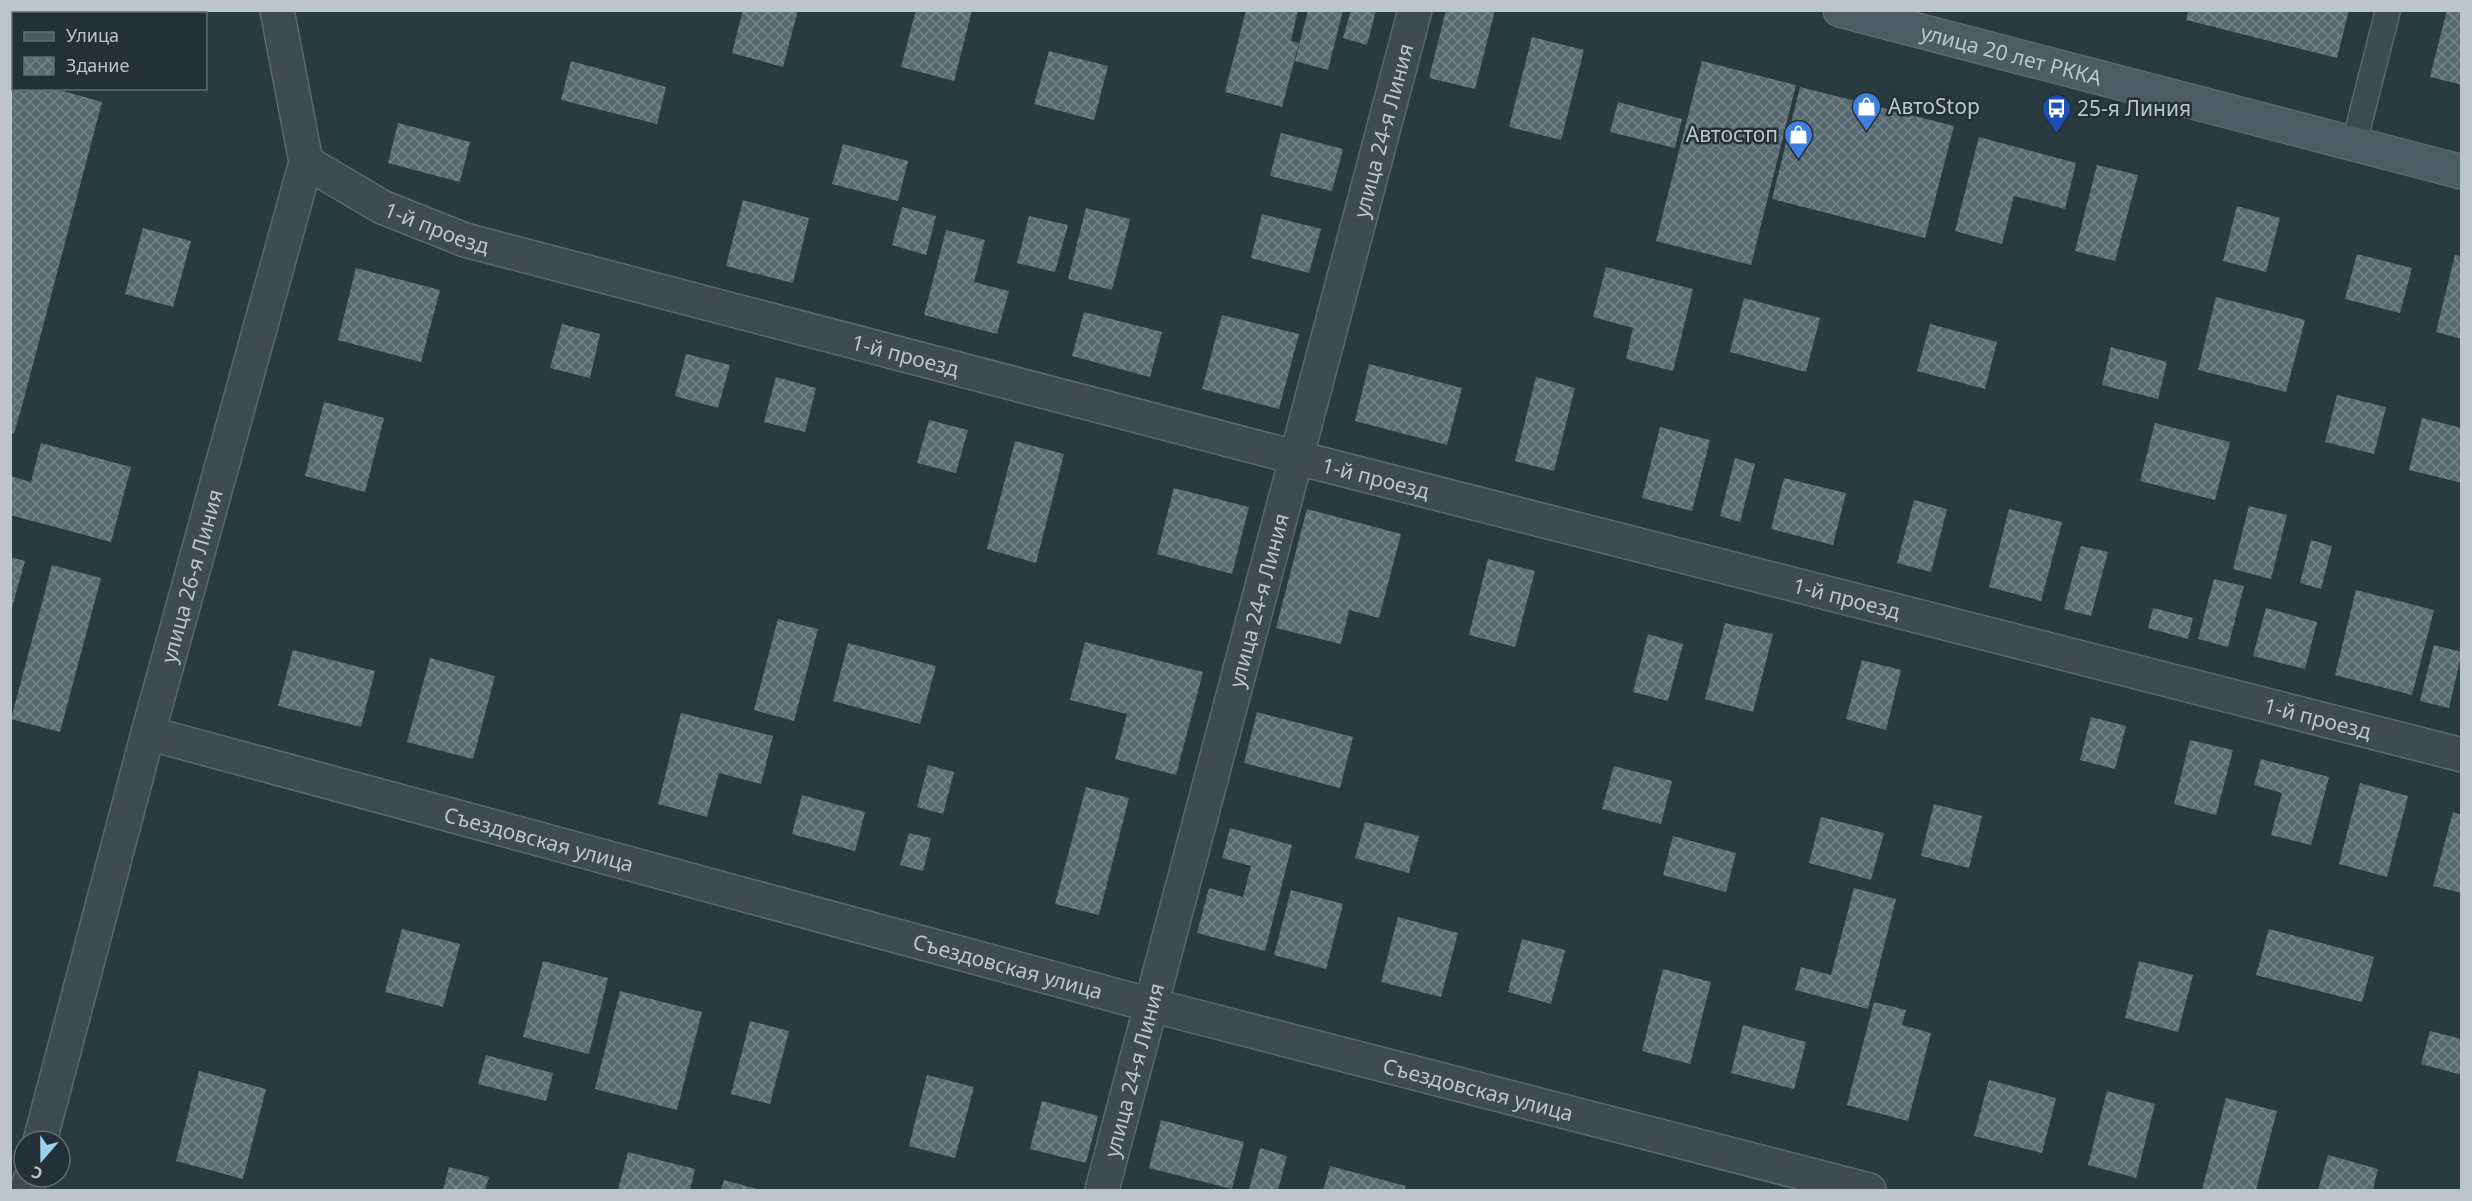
<svg xmlns="http://www.w3.org/2000/svg" width="2472" height="1201" viewBox="0 0 2472 1201" font-family="'Noto Sans',sans-serif">
  <style>
    .building { fill: url(#building-cross-hatch) }
    .lines { fill: none; stroke-linecap: round; stroke-linejoin: round }
    .service-casing { stroke: #5c686f; stroke-width: 27 }
    .minor-casing { stroke: #5c686f; stroke-width: 36 }
    .secondary-casing { stroke: #5c686f; stroke-width: 36 }
    .service { stroke: #3e4b51; stroke-width: 24 }
    .minor { stroke: #3e4b51; stroke-width: 33 }
    .secondary { stroke: #4d5b64; stroke-width: 33 }
    .labels { text-anchor: middle; dominant-baseline: central; stroke-width: 5; stroke-linejoin: round; paint-order: stroke }
    .street-label { font-size: 21px; fill: #bbc5cb; stroke: #233037 }
    .poi-label { font-size: 21px; fill: #bbc5cb; stroke: #233037; text-anchor: start }
  </style>
  <defs>
    <pattern id="building-cross-hatch" width="8" height="8" patternUnits="userSpaceOnUse" patternTransform="scale(1.5)"><rect width="8" height="8" fill="#596971"/><path d="M0 0l8 8M0 8l8-8" fill="none" stroke="#76848a"/></pattern>
  </defs>
  <rect width="100%" height="100%" fill="#2a3a41"/>
  <g class="building">
    <path d="M743,10h55l-15,57 -51,-14z"/>
    <path d="M916,10h56l-18,71 -53,-14z"/>
    <path d="M1246,10h52l-7,31 8,2 -17,64 -57,-15z"/>
    <path d="M1308,10h35l-15,60 -33,-9z"/>
    <path d="M1351,10h25l-9,35 -24,-7z"/>
    <path d="M1446,10h49l-20,79 -46,-11z"/>
    <path d="M2189,10h160l-12,48 -151,-38z"/>
    <path d="M2447,10h15v75l-32,-8z"/>
    <path d="M1532,37l52,13 -23,90 -52,-13z"/>
    <path d="M1049,51l59,15 -14,54 -60,-16z"/>
    <path d="M571,61l95,26 -9,37 -96,-24z"/>
    <path d="M1702,61l94,24 -45,180 -95,-24z"/>
    <path d="M10,77l4,1v10h38l50,14 -80,304 -8,27 -4,2z"/>
    <path d="M1800,87l154,39 -29,112 -153,-39z"/>
    <path d="M1618,102l64,17 -7,29 -65,-16z"/>
    <path d="M398,123l72,19 -10,40 -72,-19z"/>
    <path d="M1281,133l62,16 -11,42 -62,-15z"/>
    <path d="M1979,137l97,26 -11,46 -51,-13 -12,48 -47,-13z"/>
    <path d="M843,144l65,17 -10,40 -66,-17z"/>
    <path d="M2097,165l41,10 -23,86 -40,-10z"/>
    <path d="M743,200l66,18 -16,65 -67,-17z"/>
    <path d="M2237,206l43,12 -14,54 -43,-11z"/>
    <path d="M902,207l34,9 -10,39 -34,-10z"/>
    <path d="M1086,208l44,11 -18,71 -44,-11z"/>
    <path d="M1262,214l59,15 -12,44 -58,-15z"/>
    <path d="M1029,216l39,9 -13,47 -38,-9z"/>
    <path d="M143,228l48,13 -18,66 -48,-13z"/>
    <path d="M946,230l39,10 -11,42 35,9 -12,43 -73,-19z"/>
    <path d="M2357,254l55,14 -12,45 -55,-14z"/>
    <path d="M2455,255l7,2v82l-26,-7z"/>
    <path d="M1606,267l87,22 -20,82 -47,-12 7,-31 -40,-11z"/>
    <path d="M356,268l84,22 -19,72 -83,-22z"/>
    <path d="M2216,297l89,23 -19,72 -88,-22z"/>
    <path d="M1744,298l76,20 -14,54 -76,-20z"/>
    <path d="M1084,312l78,20 -12,45 -78,-21z"/>
    <path d="M1222,315l77,19 -20,75 -77,-20z"/>
    <path d="M562,324l38,10 -10,44 -40,-10z"/>
    <path d="M1930,324l67,18 -12,47 -68,-18z"/>
    <path d="M2111,347l56,15 -9,37 -56,-14z"/>
    <path d="M686,354l44,11 -12,43 -43,-12z"/>
    <path d="M1369,364l93,24 -15,57 -92,-24z"/>
    <path d="M776,377l40,11 -11,44 -41,-10z"/>
    <path d="M1536,377l39,11 -21,83 -39,-10z"/>
    <path d="M2337,395l49,12 -12,47 -49,-12z"/>
    <path d="M324,402l60,16 -19,74 -60,-16z"/>
    <path d="M2422,418l40,10v55l-53,-13z"/>
    <path d="M929,420l39,10 -12,43 -39,-10z"/>
    <path d="M2155,423l75,19 -15,58 -75,-19z"/>
    <path d="M1660,427l50,13 -18,71 -50,-13z"/>
    <path d="M1015,441l49,13 -28,109 -49,-14z"/>
    <path d="M41,443l90,24 -20,75 -101,-27v-39l21,6z"/>
    <path d="M1735,458l20,6 -15,58 -20,-6z"/>
    <path d="M1784,478l62,15 -13,52 -62,-16z"/>
    <path d="M1174,488l75,19 -17,67 -75,-20z"/>
    <path d="M1914,500l33,9 -16,63 -34,-9z"/>
    <path d="M2249,506l38,9 -16,64 -38,-10z"/>
    <path d="M1307,509l94,25 -22,84 -30,-8 -8,34 -65,-16z"/>
    <path d="M2009,509l53,13 -21,79 -52,-14z"/>
    <path d="M2311,540l21,6 -11,43 -21,-6z"/>
    <path d="M2081,546l27,6 -17,64 -27,-7z"/>
    <path d="M10,557l15,4 -14,50h-1z"/>
    <path d="M1488,559l47,12 -20,76 -46,-12z"/>
    <path d="M52,565l49,13 -41,154 -49,-13z"/>
    <path d="M2214,579l30,7 -16,61 -30,-8z"/>
    <path d="M2356,590l78,20 -22,85 -77,-20z"/>
    <path d="M2153,608l40,10 -5,21 -40,-11z"/>
    <path d="M2266,608l51,14 -12,47 -52,-13z"/>
    <path d="M778,619l40,10 -24,92 -40,-11z"/>
    <path d="M1725,623l48,11 -20,78 -48,-13z"/>
    <path d="M1648,634l35,10 -15,57 -35,-9z"/>
    <path d="M1085,642l118,30 -27,103 -61,-16 12,-45 -57,-14z"/>
    <path d="M848,643l88,23 -16,58 -87,-23z"/>
    <path d="M2434,645l28,7 -13,56 -29,-7z"/>
    <path d="M293,650l82,21 -14,56 -83,-21z"/>
    <path d="M430,658l65,18 -22,83 -66,-17z"/>
    <path d="M1862,660l39,10 -15,60 -40,-11z"/>
    <path d="M1257,712l96,25 -13,51 -96,-25z"/>
    <path d="M681,713l92,23 -12,48 -42,-11 -12,44 -49,-13z"/>
    <path d="M2091,717l35,9 -11,43 -35,-9z"/>
    <path d="M2190,740l43,10 -17,65 -42,-11z"/>
    <path d="M2261,759l68,18 -18,68 -40,-10 11,-42 -28,-8z"/>
    <path d="M928,765l26,7 -11,42 -26,-7z"/>
    <path d="M1614,766l58,15 -11,43 -59,-15z"/>
    <path d="M2360,783l48,13 -21,81 -48,-13z"/>
    <path d="M1086,787l43,11 -30,117 -44,-11z"/>
    <path d="M802,795l63,17 -10,39 -63,-17z"/>
    <path d="M1934,804l48,12 -13,52 -48,-12z"/>
    <path d="M2453,812l9,3v78l-29,-7z"/>
    <path d="M1821,817l63,16 -13,47 -62,-17z"/>
    <path d="M1365,822l54,14 -10,37 -54,-15z"/>
    <path d="M1230,828l62,17 -27,106 -68,-18 12,-45 34,9 8,-31 -29,-8z"/>
    <path d="M909,833l22,5 -8,33 -23,-6z"/>
    <path d="M1673,836l63,17 -10,39 -63,-17z"/>
    <path d="M1854,888l42,11 -28,110 -73,-19 6,-23 30,8z"/>
    <path d="M1291,890l52,14 -17,65 -52,-14z"/>
    <path d="M1398,917l60,16 -17,64 -60,-15z"/>
    <path d="M402,929l58,15 -17,63 -58,-15z"/>
    <path d="M2269,929l105,28 -12,45 -106,-27z"/>
    <path d="M1522,939l43,11 -14,54 -43,-12z"/>
    <path d="M543,961l65,17 -19,76 -66,-17z"/>
    <path d="M2139,961l54,14 -15,57 -53,-14z"/>
    <path d="M1663,969l48,13 -21,82 -48,-13z"/>
    <path d="M620,991l82,21 -25,98 -82,-21z"/>
    <path d="M1874,1002l32,8 -4,15 29,8 -23,88 -61,-16z"/>
    <path d="M750,1021l39,10 -19,73 -39,-10z"/>
    <path d="M1743,1025l63,17 -12,47 -63,-16z"/>
    <path d="M2430,1031l32,8v36l-41,-11z"/>
    <path d="M486,1055l67,18 -7,28 -68,-17z"/>
    <path d="M199,1071l67,18 -23,90 -67,-18z"/>
    <path d="M927,1075l47,12 -19,71 -46,-12z"/>
    <path d="M1989,1080l67,18 -14,55 -68,-17z"/>
    <path d="M2107,1091l48,13 -19,74 -48,-13z"/>
    <path d="M2226,1098l51,13 -21,79h-54z"/>
    <path d="M1042,1101l56,15 -12,47 -56,-14z"/>
    <path d="M1161,1120l83,22 -12,47 -83,-21z"/>
    <path d="M1260,1148l27,8 -9,34h-29z"/>
    <path d="M628,1152l67,17 -5,21h-72z"/>
    <path d="M2328,1155l50,14 -5,21h-55z"/>
    <path d="M1330,1166l76,20 -2,4h-81z"/>
    <path d="M449,1167l40,10 -4,13h-42z"/>
    <path d="M724,1180l36,10h-39z"/>
  </g>
  <g class="lines">
    <defs>
      <path id="service" d="M2354,144l34,-134"/>
      <g id="minor">
        <path id="s1" d="M306,162l76,45 83,33 833,218 1164,297"/>
        <path id="s2" d="M148,733l1003,272 718,185"/>
        <path id="s3" d="M40,1141l108,-408 158,-571 -29,-152"/>
        <path d="M27,1190l4,-13"/>
        <path id="s4" d="M1102,1190l313,-1180"/>
      </g>
      <g id="secondary">
        <path id="s5" d="M1840,10l622,162"/>
      </g>
    </defs>
    <use href="#service" class="service-casing"/>
    <use href="#minor" class="minor-casing"/>
    <use href="#secondary" class="secondary-casing"/>
    <use href="#service" class="service"/>
    <use href="#minor" class="minor"/>
    <use href="#secondary" class="secondary"/>
  </g>
  <defs>
    <symbol id="shop-pin" viewBox="-11 -11 22 30"><path d="M0 17L-7.5 6A9.5 9.5 0 1 1 7.5 6Z" fill="#3f7fe0" stroke="#233037"/><path d="M-5-2.5h2.3a2.7 3.5 0 0 1 5.4 0H5L5.5 6h-11ZM-1.5-2.5h3a1.5 2.3 0 0 0-3 0Z" fill="#fff"/></symbol>
    <symbol id="bus-pin" viewBox="-11 -11 22 30"><path d="M0 17L-7.5 6A9.5 9.5 0 1 1 7.5 6Z" fill="#1a4fb4" stroke="#233037"/><path d="M-5-6H5V4H4V6H2V4H-2V6H-4V4H-5ZM-3.5-4V0h7V-4ZM-3.5 1.2v1.5H-2V1.2ZM2 1.2v1.5H3.5V1.2Z" fill="#fff"/></symbol>
  </defs>
  <g fill-rule="evenodd">
    <use href="#shop-pin" x="1850" y="90" width="33" height="45"/>
    <use href="#bus-pin" x="2040" y="92" width="33" height="45"/>
    <use href="#shop-pin" x="1782" y="118" width="33" height="45"/>
  </g>
  <g class="labels">
    <g class="street-label">
      <text stroke="none"><textPath href="#s5" startOffset="177">улица 20 лет РККА</textPath></text>
      <text stroke="none"><textPath href="#s4" startOffset="1096">улица 24-я Линия</textPath></text>
      <text stroke="none"><textPath href="#s1" startOffset="147">1-й проезд</textPath></text>
      <text stroke="none"><textPath href="#s1" startOffset="633">1-й проезд</textPath></text>
      <text stroke="none"><textPath href="#s1" startOffset="1119">1-й проезд</textPath></text>
      <text stroke="none"><textPath href="#s3" startOffset="585">улица 26-я Линия</textPath></text>
      <text stroke="none"><textPath href="#s1" startOffset="1605">1-й проезд</textPath></text>
      <text stroke="none"><textPath href="#s4" startOffset="610">улица 24-я Линия</textPath></text>
      <text stroke="none"><textPath href="#s1" startOffset="2091">1-й проезд</textPath></text>
      <text stroke="none"><textPath href="#s2" startOffset="405">Съездовская улица</textPath></text>
      <text stroke="none"><textPath href="#s2" startOffset="891">Съездовская улица</textPath></text>
      <text stroke="none"><textPath href="#s4" startOffset="124">улица 24-я Линия</textPath></text>
      <text stroke="none"><textPath href="#s2" startOffset="1377">Съездовская улица</textPath></text>
    </g>
    <g class="poi-label">
      <text x="1888" y="106">АвтоStop</text>
      <text x="2077" y="108">25-я Линия</text>
      <text x="1778" y="134" text-anchor="end">Автостоп</text>
    </g>
  </g>
  <rect width="2472" height="1201" fill="none" stroke="#bbc5cb" stroke-width="24"/>
  <rect x="12" y="12" width="195" height="78" fill="#233037" stroke="#606c72" stroke-width="1.5"/>
  <rect x="24" y="32" width="30" height="9" fill="#4d5b64" stroke="#606c72" stroke-width="1.5"/>
  <text x="66" y="42" font-size="18" fill="#bbc5cb">Улица</text>
  <rect x="24" y="57" width="30" height="18" fill="url(#building-cross-hatch)" stroke="#606c72" stroke-width="1.5"/>
  <text x="66" y="72" font-size="18" fill="#bbc5cb">Здание</text>
  <g transform="translate(42 1159) rotate(200)"><circle r="28" fill="#233037" stroke="#606c72" stroke-width="1.5"/>
  <path d="M0-4.5L10 22L0 15L-10 22Z" fill="#9dd0ef"/>
  <text y="-9" font-size="16" font-weight="bold" text-anchor="middle" fill="#bbc5cb">С</text>
  </g>
</svg>
